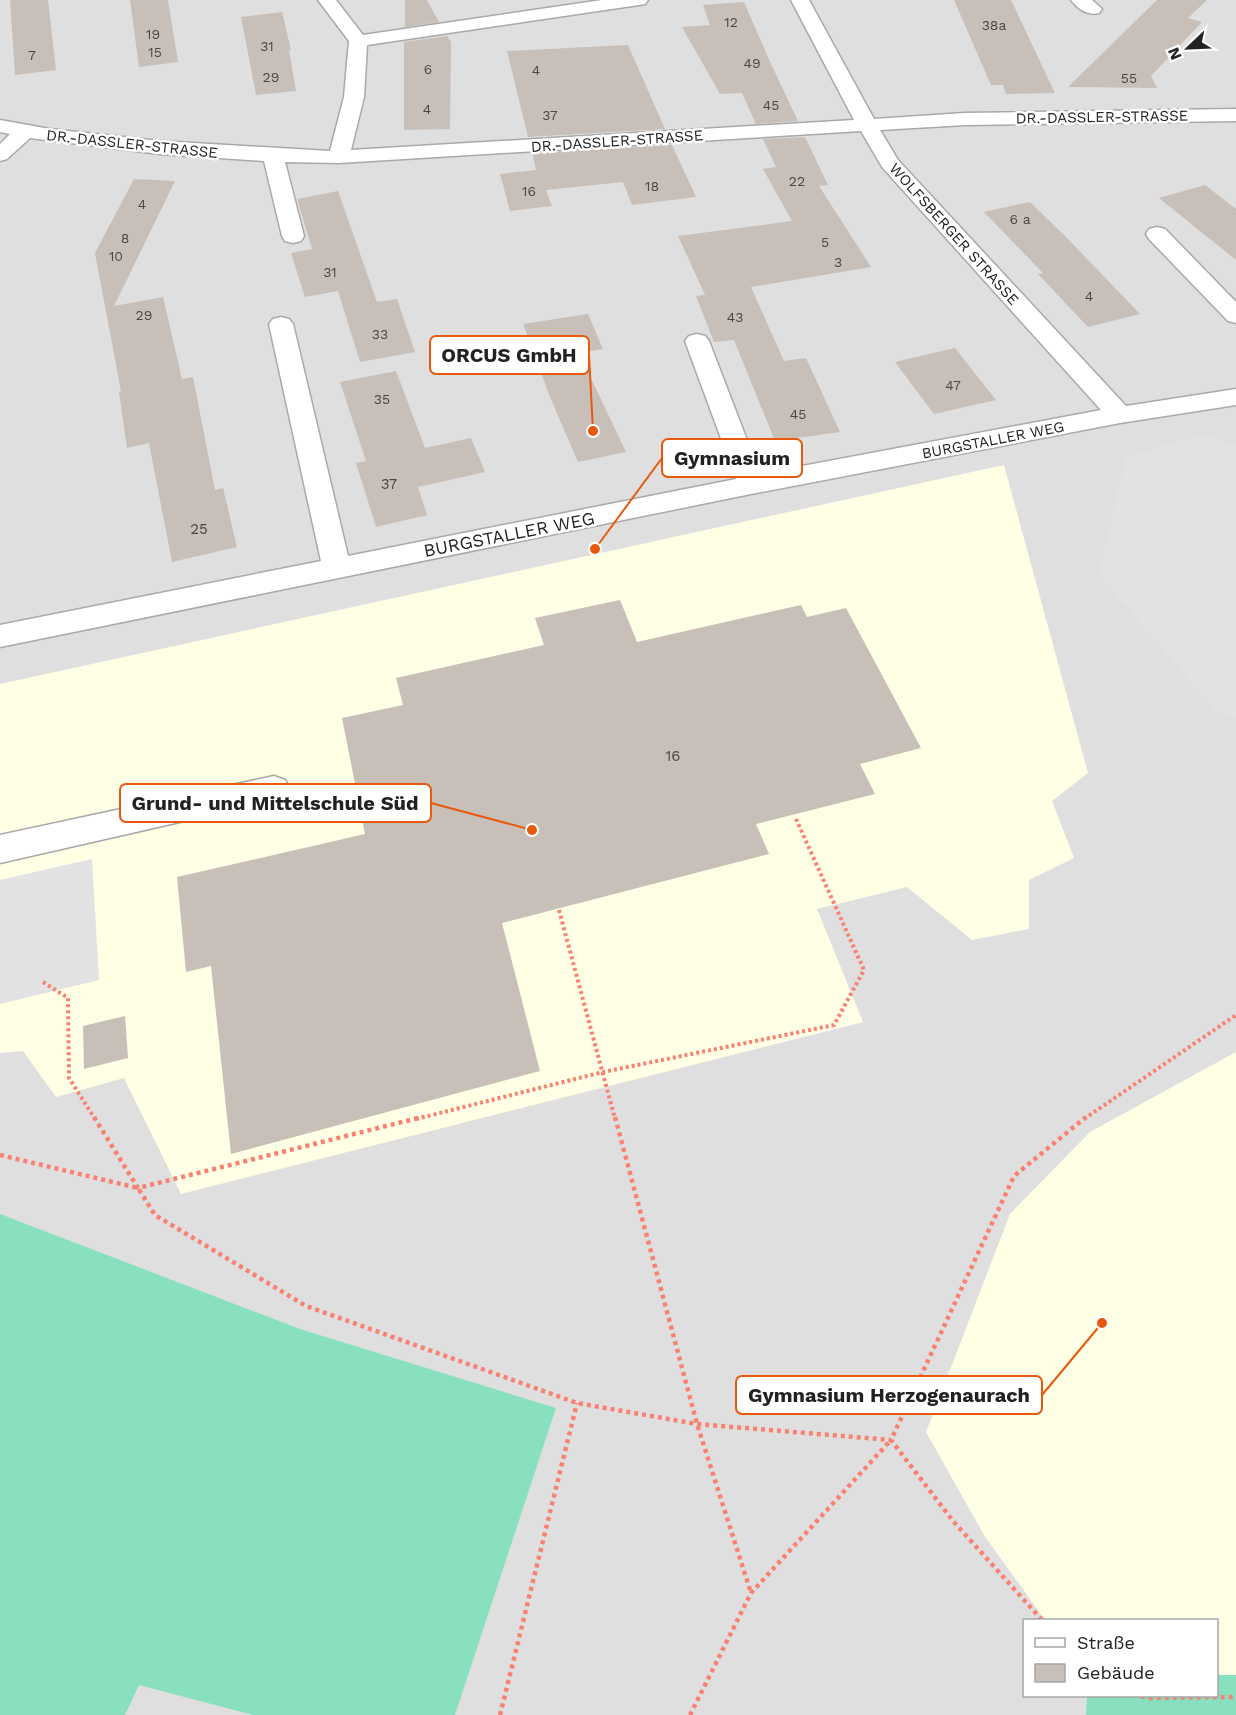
<svg xmlns="http://www.w3.org/2000/svg" width="1236" height="1715" viewBox="0 0 1236 1715" font-family="'Work Sans',sans-serif">
  <style>
    .residential { fill: #e0dfdf; fill-rule: evenodd }
    .education { fill: #ffffe5 }
    .pitch { fill: #88e0be }
    .parking { fill: #e2e2e2 }
    .building { fill: #c7bfb8 }
    .lines { fill: none; stroke-linecap: round; stroke-linejoin: round }
    .minor-casing { stroke: #a9a9a9; stroke-width: 3 }
    .path-far1 { stroke: #fa8072; stroke-width: 4; stroke-dasharray: 3 3; stroke-linecap: butt }
    .path { stroke: #fa8072; stroke-width: 4.5; stroke-dasharray: 4 4; stroke-linecap: butt }
    .minor { fill: #fff; fill-rule: evenodd }
    .labels { text-anchor: middle; dominant-baseline: central; stroke-width: 5; stroke-linejoin: round; paint-order: stroke }
    .far-number-label { font-size: 14px; fill: #4b4948 }
    .far-street-label { font-size: 15px; fill: #222; stroke: #fff }
    .number-label { font-size: 15px; fill: #4b4948 }
    .street-label { font-size: 18px; fill: #222; stroke: #fff }
    .leader { fill: none; stroke: #e8590c; stroke-width: 2 }
    .callout-dot { fill: #e8590c; stroke: #fff; stroke-width: 2 }
    .callout { fill: #fff; stroke: #e8590c; stroke-width: 2 }
    .callout-label { font-size: 20px; text-anchor: middle; font-weight: bold; fill: #222 }
  </style>
  <rect width="100%" height="100%" fill="#f2efe9"/>
  <path class="residential" d="M0,0h1236v1715h-1236zM1024,1620h192v76h-192z"/>
  <g class="education">
    <path d="M1004,465l84,308 -36,28 22,57 -45,22v49l-57,11 -65,-53 -90,22 46,113 -682,172 -57,-116 -68,19 -33,-46 -23,2v-369z"/>
    <path d="M1236,1052v623h-19l-1,-55h-171l-61,-85 -58,-103 84,-218 80,-82z"/>
  </g>
  <g class="pitch">
    <path d="M0,1214l300,115 256,79 -101,307h-202l-114,-30 -14,30h-125z"/>
    <path d="M1217,1675h19v40h-150l1,-19h129z"/>
  </g>
  <g class="parking">
    <path d="M1200,435l36,10v274l-22,-10 -115,-135 27,-116z"/>
    <path d="M92,859l7,121 -99,24v-124z"/>
  </g>
  <g class="building">
    <path d="M10,0h38l8,70 -41,5z"/>
    <path d="M130,0h38l10,62 -39,5z"/>
    <path d="M405,0h22l12,22 -34,5z"/>
    <path d="M954,0h57l44,93 -49,1 -3,-9h-12z"/>
    <path d="M1157,0h50l-19,18 14,4 -51,54 6,12 -89,-1z"/>
    <path d="M744,2l27,62 27,57 -42,3 -14,-31 -22,1 -38,-67 28,-2 -7,-20z"/>
    <path d="M282,12l9,38h-2l7,41 -40,4 -15,-78z"/>
    <path d="M447,36l4,6 -1,87 -46,1v-88z"/>
    <path d="M628,45l37,84 -137,8 -21,-86z"/>
    <path d="M805,137l23,48 -9,1 52,81 -120,20 33,74 22,-3 34,74 -65,9 -41,-101 -20,2 -18,-46 9,-1 -27,-59 114,-15 -29,-52 13,-2 -13,-28z"/>
    <path d="M672,145l24,52 -64,8 -9,-23 -77,8 6,16 -42,5 -10,-37 36,-4 -4,-17z"/>
    <path d="M134,179l41,2 -61,125 49,-9 19,82 11,-2 22,113 8,-2 14,59 -65,15 -23,-119 -22,5 -8,-56 2,-1 -26,-138z"/>
    <path d="M1205,185l31,24v51l-77,-62z"/>
    <path d="M338,191l39,111 20,-3 18,53 -55,10 -22,-71 -33,6 -14,-44 21,-4 -15,-50z"/>
    <path d="M1030,202l36,35 74,77 -52,13 -50,-53 5,-1 -59,-61z"/>
    <path d="M588,314l15,35 -24,4 47,99 -48,10 -28,-65 -27,-73z"/>
    <path d="M955,348l41,52 -62,14 -39,-52z"/>
    <path d="M396,371l29,77 46,-10 14,34 -67,15 9,28 -51,12 -20,-64 10,-2 -26,-79z"/>
    <path d="M620,600l17,42 164,-37 6,12 39,-9 75,140 -61,16 15,30 -119,30 13,30 -267,69 38,148 -309,83 -20,-188 -25,6 -9,-95 188,-43 -23,-116 61,-13 -7,-27 148,-33 -9,-27z"/>
    <path d="M125,1016l3,42 -44,11 -1,-43z"/>
  </g>
  <g class="lines">
    <defs>
      <g id="minor">
        <path d="M318,0h18l27,35 239,-35h46l-3,4 -6,1 -272,40 -3,52 -13,53 503,-30 -63,-120h18l65,119 91,-6 271,-4v12l-271,4 -85,5 18,30 228,246 110,-17v16l-116,18 -369,71 -751,153v-22l321,-64 -52,-237 4,-5 8,-2 8,2 4,5 55,232 388,-77 -51,-138 4,-5 8,-2 8,2 4,5 51,133 341,-64 -219,-243 -21,-36 -522,32 -54,-1 19,74 -3,5 -8,2 -8,-2 -3,-5 -18,-75 -104,-7 -130,-16 -23,21 -7,2v-17l10,-10 -10,-2v-12l50,9 110,12 170,10 14,-54 5,-56z"/>
        <path d="M1071,0h21l10,9 -3,4c-11,3 -21,-4 -28,-13z"/>
        <path d="M1157,227l8,2 71,73v21l-8,-2 -79,-82 -3,-5 3,-5z"/>
        <path d="M274,776l11,4 5,9 -5,9 -285,65v-28z"/>
      </g>
    </defs>
    <use href="#minor" class="minor-casing"/>
    <g class="path-far1">
      <path d="M559,910l56,209"/>
      <path d="M43,982l25,16 1,80 26,41"/>
      <path d="M416,1119l187,-47 231,-47 30,-55 -68,-151"/>
      <path d="M1084,1119l152,-104"/>
    </g>
    <g class="path">
      <path d="M94,1117l44,71 284,-71"/>
      <path d="M615,1117l82,307 54,169"/>
      <path d="M0,1155l138,33 17,27 151,91 271,97 120,21 194,16"/>
      <path d="M1042,1620l-89,-99 -62,-81 123,-264 72,-59"/>
      <path d="M1141,1696l6,2 89,-1"/>
      <path d="M500,1715l77,-312"/>
      <path d="M690,1715l61,-122 140,-153"/>
    </g>
    <use href="#minor" class="minor"/>
  </g>
  <g class="labels">
    <g class="far-number-label">
      <text x="731" y="22">12</text>
      <text x="994" y="25">38a</text>
      <text x="153" y="34">19</text>
      <text x="267" y="46">31</text>
      <text x="155" y="52">15</text>
      <text x="32" y="55">7</text>
      <text x="752" y="63">49</text>
      <text x="428" y="69">6</text>
      <text x="536" y="70">4</text>
      <text x="271" y="77">29</text>
      <text x="1129" y="78">55</text>
      <text x="771" y="105">45</text>
      <text x="427" y="109">4</text>
      <text x="550" y="115">37</text>
      <text x="797" y="181">22</text>
      <text x="652" y="186">18</text>
      <text x="529" y="191">16</text>
      <text x="142" y="204">4</text>
      <text x="1020" y="219">6 a</text>
      <text x="125" y="238">8</text>
      <text x="825" y="242">5</text>
      <text x="116" y="256">10</text>
      <text x="838" y="262">3</text>
      <text x="330" y="272">31</text>
      <text x="1089" y="296">4</text>
      <text x="144" y="315">29</text>
      <text x="735" y="317">43</text>
      <text x="380" y="334">33</text>
      <text x="953" y="385">47</text>
      <text x="382" y="399">35</text>
      <text x="798" y="414">45</text>
    </g>
    <g class="far-street-label">
      <text transform="translate(1102 117) rotate(-1)">DR.-DASSLER-STRASSE</text>
      <text transform="translate(617 141) rotate(-4)">DR.-DASSLER-STRASSE</text>
      <text transform="translate(132 144) rotate(6)">DR.-DASSLER-STRASSE</text>
      <text transform="translate(954 234) rotate(48)">WOLFSBERGER STRASSE</text>
      <text transform="translate(993 440) rotate(-11)">BURGSTALLER WEG</text>
    </g>
    <g class="number-label">
      <text x="389" y="484">37</text>
      <text x="199" y="529">25</text>
      <text x="673" y="756">16</text>
    </g>
    <g class="street-label">
      <text transform="translate(509 534) rotate(-11)">BURGSTALLER WEG</text>
    </g>
  </g>
  <path class="leader" d="M593 431L589 355M595 549L662 458M532 830L431 803M1102 1323L1042 1395"/>
  <g class="callout-dot">
    <circle cx="593" cy="431" r="6"/>
    <circle cx="595" cy="549" r="6"/>
    <circle cx="532" cy="830" r="6"/>
    <circle cx="1102" cy="1323" r="6"/>
  </g>
  <g class="callout">
    <rect x="430" y="336" width="159" height="38" rx="6"/>
    <rect x="662" y="439" width="140" height="38" rx="6"/>
    <rect x="120" y="784" width="311" height="38" rx="6"/>
    <rect x="736" y="1376" width="306" height="38" rx="6"/>
  </g>
  <g class="callout-label">
    <text x="509" y="362">ORCUS GmbH</text>
    <text x="732" y="465">Gymnasium</text>
    <text x="275" y="810">Grund- und Mittelschule Süd</text>
    <text x="889" y="1402">Gymnasium Herzogenaurach</text>
  </g>
  <rect x="1023" y="1619" width="195" height="78" fill="#ffffff" stroke="#a7a7a7" stroke-width="1.5"/>
  <rect x="1035" y="1638" width="30" height="9" fill="#ffffff" stroke="#a7a7a7" stroke-width="1.5"/>
  <text x="1077" y="1649" font-size="18" fill="#222222">Straße</text>
  <rect x="1035" y="1664" width="30" height="18" fill="#c7bfb8" stroke="#a7a7a7" stroke-width="1.5"/>
  <text x="1077" y="1679" font-size="18" fill="#222222">Gebäude</text>
  <g transform="translate(1188 48) rotate(247)" stroke="#ffffff" stroke-width="4.5" paint-order="stroke">
  <path d="M0-4.5L10 22L0 15L-10 22Z" fill="#222222"/>
  <text y="-9" font-size="16" font-weight="bold" text-anchor="middle" fill="#222222">N</text>
  </g>
</svg>
